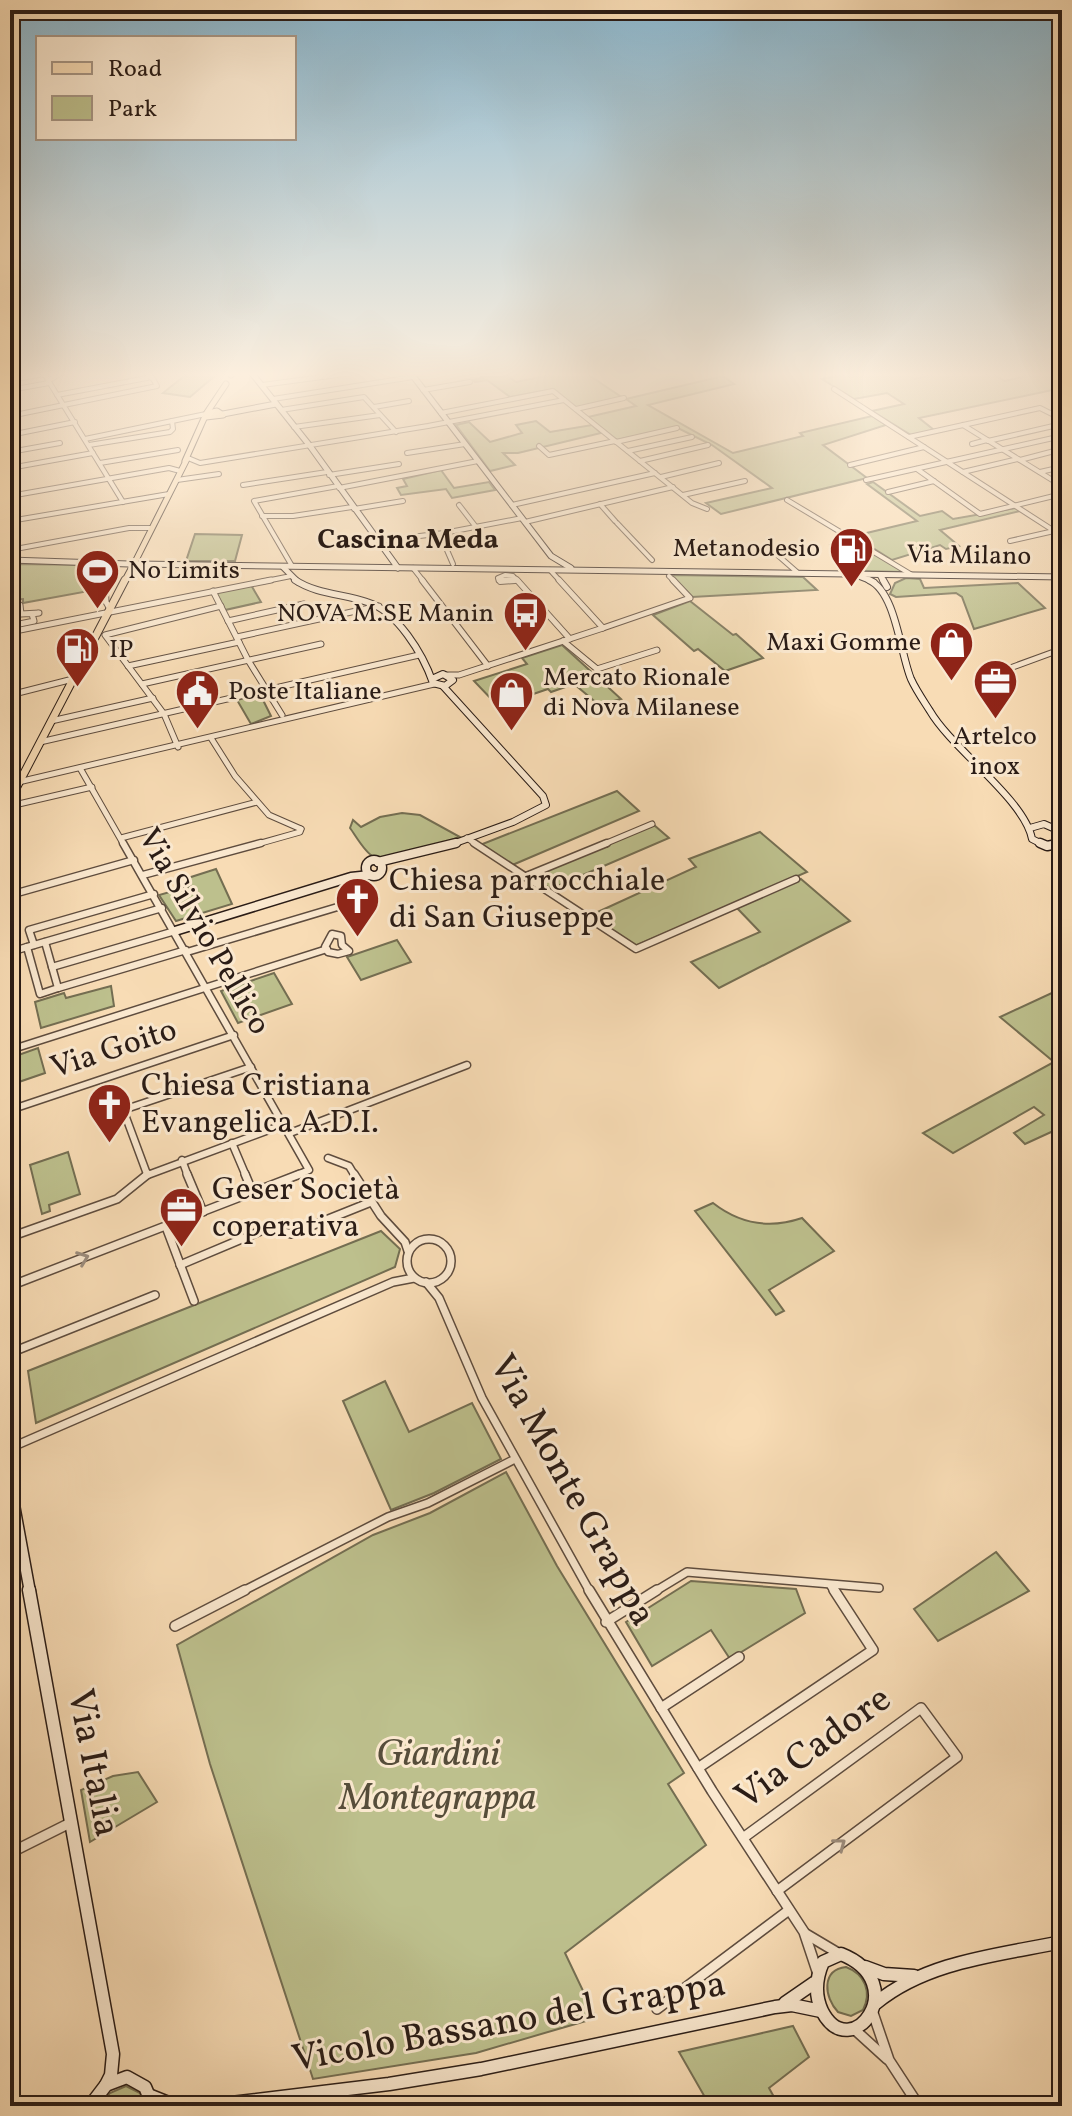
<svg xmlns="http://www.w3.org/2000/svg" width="1072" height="2116" viewBox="0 0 1072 2116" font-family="Vollkorn,serif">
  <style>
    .green { fill: #bdc08d; stroke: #746e52; stroke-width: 2 }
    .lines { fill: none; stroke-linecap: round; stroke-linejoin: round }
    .street-far4-casing { stroke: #5e4c3e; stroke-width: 6 }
    .street-far3-casing { stroke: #5e4c3e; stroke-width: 7 }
    .street-far2-casing { stroke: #5e4c3e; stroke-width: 9 }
    .street-far1-casing { stroke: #5e4c3e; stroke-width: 10 }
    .street-casing { stroke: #5e4c3e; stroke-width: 12 }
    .secondary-far4-casing { stroke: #2a1c16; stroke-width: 7 }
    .secondary-far3-casing { stroke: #2a1c16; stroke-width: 8 }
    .secondary-far2-casing { stroke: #2a1c16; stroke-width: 11 }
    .secondary-far1-casing { stroke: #2a1c16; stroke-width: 13 }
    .secondary-casing { stroke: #2a1c16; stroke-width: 15 }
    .primary-far1-casing { stroke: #2a1c16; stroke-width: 7 }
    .primary-casing { stroke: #2a1c16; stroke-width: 9 }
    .street-far4 { stroke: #fae8cf; stroke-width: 4 }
    .street-far3 { stroke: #fae8cf; stroke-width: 5 }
    .street-far2 { stroke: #fae8cf; stroke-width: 6 }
    .street-far1 { stroke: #fae8cf; stroke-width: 7 }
    .street { stroke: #fae8cf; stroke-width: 9 }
    .secondary-far4 { stroke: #fae8cf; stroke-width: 5 }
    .secondary-far3 { stroke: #fae8cf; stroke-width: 6 }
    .secondary-far2 { stroke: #fae8cf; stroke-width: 8 }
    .secondary-far1 { stroke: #fae8cf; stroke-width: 10 }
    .secondary { stroke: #fae8cf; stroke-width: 12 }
    .primary-far1 { stroke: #f8dcb5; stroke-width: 5 }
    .primary { stroke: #f8dcb5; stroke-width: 7 }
    .oneway { stroke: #9c8c7c }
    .labels { text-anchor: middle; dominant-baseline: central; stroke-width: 6; stroke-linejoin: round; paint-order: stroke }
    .far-poi-label { font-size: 26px; fill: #2a1c16; stroke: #fae8cf; text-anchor: start }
    .far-street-label { font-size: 26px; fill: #2a1c16; stroke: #fae8cf }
    .far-neighbourhood-label { font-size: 28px; font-weight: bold; fill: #2a1c16; stroke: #fae8cf }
    .poi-label { font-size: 32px; fill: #2a1c16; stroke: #fae8cf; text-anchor: start }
    .street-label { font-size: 32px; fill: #2a1c16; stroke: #fae8cf }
    .near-street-label { font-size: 38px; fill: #2a1c16; stroke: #fae8cf }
    .near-park-label { font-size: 38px; font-style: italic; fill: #564d3a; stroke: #fae8cf }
  </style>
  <rect width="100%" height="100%" fill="#f8dcb5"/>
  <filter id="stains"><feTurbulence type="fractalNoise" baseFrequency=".0025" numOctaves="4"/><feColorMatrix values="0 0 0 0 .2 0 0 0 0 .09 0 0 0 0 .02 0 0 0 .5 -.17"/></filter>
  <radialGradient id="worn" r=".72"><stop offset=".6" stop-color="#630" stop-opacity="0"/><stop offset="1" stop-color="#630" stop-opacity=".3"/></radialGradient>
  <g class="green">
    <path d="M189,372l28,2 -27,23 -27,-4z"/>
    <path d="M478,372h24l14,10 50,-10h18l39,26 -46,10 -23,-19 -44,8 -23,-17 -12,2 -2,-2 10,-2z"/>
    <path d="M856,372h48l11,7 28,-7h46l16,9 39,-9 18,6v10l-143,30 15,12 -23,5 -39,-24 32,-7 -17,-11 -33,6 -32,-20z"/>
    <path d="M723,376l11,8 -86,21 85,48 70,-17 -3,-3 72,-17 14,9 -63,20 44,33 -146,36 -15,-11 66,-15 -60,-43 -36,-18 -59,13 -29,-23 48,-11 -10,-7z"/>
    <path d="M536,421l14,11 42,-7 9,8 -83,20h-15l12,12 -25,6 -34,-46 13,-3 21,20 32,-9 -6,-8z"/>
    <path d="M441,470l13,18 35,-6 6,8 -43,8 -6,-9 -45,6 -4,-7 10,-2 -4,-7z"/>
    <path d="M873,482l47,34 22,-5 11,8 63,-11 4,3 -80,19 19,16 -13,3 -6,-4 -48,15 -38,-24 63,-15 -50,-37z"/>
    <path d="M195,534l47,1 -7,26h-49z"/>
    <path d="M853,538l50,34 -46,-1 -3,-11 -23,-15z"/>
    <path d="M13,564l79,1 1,21 -4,1v4l-66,12v-4l-13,1v-32l3,-1z"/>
    <path d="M671,575l132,2 14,13 -125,7z"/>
    <path d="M906,578l14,1 4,9 94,-5 27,25 -71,21 -12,-32 -6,-4 -60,4 -6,-3 5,-11z"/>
    <path d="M251,585l10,17 -36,8 -9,-17z"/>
    <path d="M690,601l43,34 3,-1 27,24 -38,13 -27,-22 -4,2 -41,-36z"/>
    <path d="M562,645l59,54 -22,6 -25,-21 -23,8 -3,-3 -50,17 -24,-25 53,-17 -5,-6z"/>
    <path d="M260,694l11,22 -20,8 -14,-24z"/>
    <path d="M617,791l22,20 -129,55 -30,-21z"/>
    <path d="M402,813l18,2 40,22c-19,6 -68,28 -86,20 -9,-4 -18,-21 -24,-29l3,-8 8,7 19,-10z"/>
    <path d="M654,825l15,13 -121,52 -18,-13z"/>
    <path d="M760,832l47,40 -172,74 -46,-30 107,-49 -7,-8z"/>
    <path d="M216,869l16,35 -56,17 -17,-26 32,-9 -3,-8z"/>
    <path d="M801,879l49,42 -131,67 -28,-26 69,-30 -24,-25z"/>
    <path d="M397,940l14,22 -50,18 -14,-23z"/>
    <path d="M274,973l18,31 -54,19 -17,-32z"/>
    <path d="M111,986l3,20 -73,22 -6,-26 29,-9 2,5z"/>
    <path d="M1054,992l8,7v128l-37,17 -11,-11 30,-18 -10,-8 -81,46 -30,-20 131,-71 -54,-45z"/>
    <path d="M38,1048l7,25 -35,12v-27z"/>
    <path d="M68,1152l12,42 -31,11 1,6 -8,3 -12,-49z"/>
    <path d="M713,1203c27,21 57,26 89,15l32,33 -65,39 15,21 -8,4 -81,-104z"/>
    <path d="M381,1231l19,18 -5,18 -359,156 -8,-52z"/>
    <path d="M385,1381l24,51 63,-29 29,56 -67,34 -43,17 -48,-109z"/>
    <path d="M506,1472l51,94 127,207 -16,11 38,61 -141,108 31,65 -120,35 -163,26 -103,-315 -33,-119 196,-110 57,-22z"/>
    <path d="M996,1552l33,39 -91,50 -24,-32z"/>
    <path d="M691,1581l105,8 9,24 -75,46 -19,-29 -59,36 -26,-44z"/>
    <path d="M138,1772l19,30 -67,40 -9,-52 32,-14z"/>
    <path d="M846,1967c19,7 26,25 17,43l-12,6 -13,-4c-14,-15 -17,-42 8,-45z"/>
    <path d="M793,2026l16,31 -40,31 10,18h-69l-31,-54z"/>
    <path d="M126,2086l14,7 5,13h-45l10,-13z"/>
  </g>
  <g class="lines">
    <defs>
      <g id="street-far4">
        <path d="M43,372l80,130"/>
        <path d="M10,380l34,-6"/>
        <path d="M48,381l15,-9"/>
        <path d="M262,385l98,-13"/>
        <path d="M834,389l228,147"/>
        <path d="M10,390l39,-7"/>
        <path d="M423,390l47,-8"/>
        <path d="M273,399l140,-22"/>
        <path d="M374,407l35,-6"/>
        <path d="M576,409l48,-11"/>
        <path d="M281,410l83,-13 32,35"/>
        <path d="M441,413l112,-22 139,112 15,6"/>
        <path d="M10,416l147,-30 -5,-9 -95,18"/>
        <path d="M963,425l99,61"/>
        <path d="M294,427l86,-12"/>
        <path d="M10,435l65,-13"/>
        <path d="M909,437l131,-29 22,11"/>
        <path d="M85,439l121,-25"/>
        <path d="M988,441l74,-17"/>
        <path d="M616,442l61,-14"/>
        <path d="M972,444l15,-4"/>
        <path d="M89,445l81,-13 3,-3 -1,-8"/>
        <path d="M539,446l10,9 66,-14"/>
        <path d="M628,451l64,-14"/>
        <path d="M10,452l50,-9"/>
        <path d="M407,453l58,-9"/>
        <path d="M188,458l12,5 228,-37 136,-26"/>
        <path d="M1020,460l42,-11"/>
        <path d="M640,461l68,-16"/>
        <path d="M100,463l78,-13"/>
        <path d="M850,465l74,-18"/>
        <path d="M10,468l83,-15"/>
        <path d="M917,469l63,45 82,-20"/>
        <path d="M963,472l55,-13"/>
        <path d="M1040,472l22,-5"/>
        <path d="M329,475l70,-11"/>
        <path d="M661,477l58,-14"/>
        <path d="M177,480l42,-6"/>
        <path d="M866,480l196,-44"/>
        <path d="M243,485l84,-13"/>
        <path d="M339,488l139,-27"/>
        <path d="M888,492l46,-11"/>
        <path d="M683,495l62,-14"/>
        <path d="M10,496l159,-28 11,3"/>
        <path d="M787,500l125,75"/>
        <path d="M600,504l15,17"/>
        <path d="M459,505l17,22"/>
        <path d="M512,505l143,-32"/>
        <path d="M354,509l49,-8"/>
        <path d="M262,516h31l59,-9"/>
        <path d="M10,521l159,-27"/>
        <path d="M525,522l148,-35"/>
        <path d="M617,523l35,37"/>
        <path d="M440,534l13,30"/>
        <path d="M379,541l65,-8 78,-15"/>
        <path d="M1010,541l44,-10"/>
        <path d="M766,545l32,28"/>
        <path d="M10,550l119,-22h22"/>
        <path d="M105,563v19"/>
        <path d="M292,566l-38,-65 84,-15"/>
        <path d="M413,568l11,14"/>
        <path d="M550,570l11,12"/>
        <path d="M505,575l8,1 2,5 -15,1 -2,-4z"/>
        <path d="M669,576l6,6"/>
        <path d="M515,578l4,4"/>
        <path d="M261,582l30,-6"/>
      </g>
      <g id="street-far3">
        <path d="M105,580l1,22 4,7"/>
        <path d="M422,580l66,86"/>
        <path d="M499,580h16"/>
        <path d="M517,580l53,59"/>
        <path d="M213,591l35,69 34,55"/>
        <path d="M10,604l10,1 1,9 18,-1 -7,1 2,7 -24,5"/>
        <path d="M12,604l6,21"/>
        <path d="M228,621l76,-17"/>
        <path d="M603,628l87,-30 -17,-18"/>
        <path d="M10,632l261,-52"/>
        <path d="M237,637l142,-31"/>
        <path d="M563,641l34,28 60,-19"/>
        <path d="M128,666l111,-24"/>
        <path d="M986,666l17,1"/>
        <path d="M446,675h13l144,-47 -44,-48"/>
        <path d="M991,675l71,-26"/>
        <path d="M142,684l179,-40"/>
        <path d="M10,695l63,-16"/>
        <path d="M51,721l102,-23"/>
        <path d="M211,738l24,38 34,39 32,14"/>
        <path d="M40,742l379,-87"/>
        <path d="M178,747l-14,-33 -59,-79 116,-29"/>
        <path d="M80,768l44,77"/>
        <path d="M10,784l424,-100"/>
        <path d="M10,806l82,-19"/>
        <path d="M121,838l136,-36"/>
        <path d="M467,838l10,7"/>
        <path d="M254,845l46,-13 1,-3"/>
        <path d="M602,845l50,-21"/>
      </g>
      <g id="street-far2">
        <path d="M123,843l186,327 -14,6"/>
        <path d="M474,843l162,106 160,-70"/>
        <path d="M143,875l118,-32"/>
        <path d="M524,877l83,-34"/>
        <path d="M10,895l124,-35"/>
        <path d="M332,934l9,2 1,9 7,6 -11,3 -10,-2 -3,-5z"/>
        <path d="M34,945l-5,-15 125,-36"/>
        <path d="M27,947l13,47 18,-6 -13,-46"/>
        <path d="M10,952l152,-44"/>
        <path d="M187,952l174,-52 1,-3 -18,-18"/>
        <path d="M52,967l123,-36"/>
        <path d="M58,988l128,-38"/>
        <path d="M10,1050l317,-101"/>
        <path d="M10,1110l224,-75"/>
        <path d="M290,1133l177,-68"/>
        <path d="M232,1143l14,33"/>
        <path d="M328,1158l21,8 6,10"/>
        <path d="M182,1160l6,16"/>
        <path d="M147,1174l-23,-62 2,-3 125,-42"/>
        <path d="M145,1176l140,-52"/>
      </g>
      <g id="street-far1">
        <path d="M187,1174l16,38"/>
        <path d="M245,1174l8,19"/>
        <path d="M354,1174l27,42 24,26 3,9"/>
        <path d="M166,1227l28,74"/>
        <path d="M10,1237l107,-38 31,-25"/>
        <circle cx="429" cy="1261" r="22"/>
        <path d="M180,1265l88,-37 23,6 80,-32"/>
        <path d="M426,1282l13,16 43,100 108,194"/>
        <path d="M10,1286l290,-112"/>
        <path d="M10,1353l145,-58"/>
        <path d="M10,1448l383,-166 21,-4"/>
        <path d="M831,1586l4,6"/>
        <path d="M241,1592l147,-75 40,-14 87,-44"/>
        <path d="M654,1592l33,-20 192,16"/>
      </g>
      <g id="street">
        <path d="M589,1590l123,201 92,141 13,39"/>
        <path d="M606,1622l51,-32"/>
        <path d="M175,1626l70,-36"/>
        <path d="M661,1708l78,-51"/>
        <path d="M698,1768l175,-118 -39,-60"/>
        <path d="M743,1838l178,-130 36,49 -180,134"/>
        <path d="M10,1853l60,-30"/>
        <path d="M806,1934l32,19"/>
        <path d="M657,2009l132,-99"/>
        <path d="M873,2013l16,47 30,46"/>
        <path d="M854,2029l33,30"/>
      </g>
      <g id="secondary-far4">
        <path d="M251,372l59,74 88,122"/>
        <path d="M410,372l141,184 20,12"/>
        <path d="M223,414l53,-10"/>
        <path d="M10,560l119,4"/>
        <path d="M138,564l924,13"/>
        <path d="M283,567l15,15"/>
        <path d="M880,575l4,7"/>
        <path d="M861,577l13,5"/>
      </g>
      <g id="secondary-far3">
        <path d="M295,580c21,14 48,14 72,22 30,9 56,52 66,81l12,3 8,-6 -10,-6 -11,5"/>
        <path d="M869,580c27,12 31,73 42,99 5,11 12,21 19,32 22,38 95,89 102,128l12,6"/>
        <path d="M883,580l4,7"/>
        <path d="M443,686l100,110 3,9 -33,17 -63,23"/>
        <path d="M1030,828l14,-4 18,8"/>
        <path d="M1053,845l9,-2"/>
      </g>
      <g id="secondary-far2">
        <path d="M1040,843l7,3 15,-3"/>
        <circle cx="374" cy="868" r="8"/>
        <path d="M378,862l78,-19"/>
        <path d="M175,931l176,-54 19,-2"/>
      </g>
      <path id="secondary-far1" d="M10,1483l20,109"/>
      <g id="secondary">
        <path d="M29,1590l84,464 -2,21 -5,10"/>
        <path d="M841,1954c73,29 10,113 -19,57 -8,-17 -6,-33 1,-49z"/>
        <path d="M865,1967l19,7 30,2"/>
        <path d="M785,2003l29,-20"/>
        <path d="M876,2003c51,-42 123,-48 186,-61"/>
        <path d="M151,2096l20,8 21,2"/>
        <path d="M90,2106l16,-21 21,-8 18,10 8,19"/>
        <path d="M206,2106l183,-22 92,-15 294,-62 17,-2 29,6"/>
      </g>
      <g id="primary-far1">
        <path d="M231,375l2,-3"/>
        <path d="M206,417l17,-2 -6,-4 -9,2"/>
        <path d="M185,461l21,-47 20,-30"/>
        <path d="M135,562l52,-103"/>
        <path d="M124,582l8,-15"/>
      </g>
      <path id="primary" d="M10,800l115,-220"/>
    </defs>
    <use href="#street-far4" class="street-far4-casing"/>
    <use href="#street-far3" class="street-far3-casing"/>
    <use href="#street-far2" class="street-far2-casing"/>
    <use href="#street-far1" class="street-far1-casing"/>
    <use href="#street" class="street-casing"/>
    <use href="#secondary-far4" class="secondary-far4-casing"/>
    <use href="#secondary-far3" class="secondary-far3-casing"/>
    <use href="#secondary-far2" class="secondary-far2-casing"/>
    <use href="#secondary-far1" class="secondary-far1-casing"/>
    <use href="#secondary" class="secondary-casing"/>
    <use href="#primary-far1" class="primary-far1-casing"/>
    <use href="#primary" class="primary-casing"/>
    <use href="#street-far4" class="street-far4"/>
    <use href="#street-far3" class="street-far3"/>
    <use href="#street-far2" class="street-far2"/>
    <use href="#street-far1" class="street-far1"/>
    <use href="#street" class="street"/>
    <use href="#secondary-far4" class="secondary-far4"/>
    <use href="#secondary-far3" class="secondary-far3"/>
    <use href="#secondary-far2" class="secondary-far2"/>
    <use href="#secondary-far1" class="secondary-far1"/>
    <use href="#secondary" class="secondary"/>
    <use href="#primary-far1" class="primary-far1"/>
    <use href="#primary" class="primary"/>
  </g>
  <defs><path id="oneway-chevron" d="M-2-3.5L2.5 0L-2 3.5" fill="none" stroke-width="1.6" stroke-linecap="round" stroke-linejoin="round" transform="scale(2)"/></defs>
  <g class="oneway">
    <use href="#oneway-chevron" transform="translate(83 1258) rotate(-21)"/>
    <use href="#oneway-chevron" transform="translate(840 1844) rotate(-37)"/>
  </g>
  <linearGradient id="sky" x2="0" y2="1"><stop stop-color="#8ab7cf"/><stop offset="0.56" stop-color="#fcefde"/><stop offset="1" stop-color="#fcefde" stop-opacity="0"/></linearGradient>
  <rect width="1072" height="669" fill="url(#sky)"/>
  <defs>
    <symbol id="fuel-pin" viewBox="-11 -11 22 30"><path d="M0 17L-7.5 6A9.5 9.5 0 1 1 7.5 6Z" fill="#8f2418" stroke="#fae8cf"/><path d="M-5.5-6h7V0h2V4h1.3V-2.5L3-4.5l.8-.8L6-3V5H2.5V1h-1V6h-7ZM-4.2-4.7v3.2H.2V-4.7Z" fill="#fff"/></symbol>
    <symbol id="stadium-pin" viewBox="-11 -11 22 30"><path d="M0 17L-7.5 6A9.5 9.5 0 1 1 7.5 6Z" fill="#8f2418" stroke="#fae8cf"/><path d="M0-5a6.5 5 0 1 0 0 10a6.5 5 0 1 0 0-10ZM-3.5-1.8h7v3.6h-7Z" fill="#fff"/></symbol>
    <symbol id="bus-pin" viewBox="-11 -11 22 30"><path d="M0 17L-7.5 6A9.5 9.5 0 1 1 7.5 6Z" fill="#8f2418" stroke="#fae8cf"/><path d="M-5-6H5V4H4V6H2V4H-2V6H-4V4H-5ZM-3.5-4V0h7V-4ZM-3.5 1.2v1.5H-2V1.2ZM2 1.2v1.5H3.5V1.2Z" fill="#fff"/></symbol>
    <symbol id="shop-pin" viewBox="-11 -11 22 30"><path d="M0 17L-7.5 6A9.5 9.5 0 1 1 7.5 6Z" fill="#8f2418" stroke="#fae8cf"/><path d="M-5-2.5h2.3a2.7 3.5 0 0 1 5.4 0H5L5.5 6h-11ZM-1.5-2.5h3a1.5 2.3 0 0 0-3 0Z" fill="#fff"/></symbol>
    <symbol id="office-pin" viewBox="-11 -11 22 30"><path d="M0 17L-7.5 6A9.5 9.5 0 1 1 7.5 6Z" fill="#8f2418" stroke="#fae8cf"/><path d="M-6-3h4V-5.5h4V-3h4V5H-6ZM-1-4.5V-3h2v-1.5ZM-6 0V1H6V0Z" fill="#fff"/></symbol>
    <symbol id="civic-pin" viewBox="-11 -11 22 30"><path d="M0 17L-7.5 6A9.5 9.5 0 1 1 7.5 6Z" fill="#8f2418" stroke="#fae8cf"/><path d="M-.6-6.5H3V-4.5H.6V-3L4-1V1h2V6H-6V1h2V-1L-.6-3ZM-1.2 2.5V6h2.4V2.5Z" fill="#fff"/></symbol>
    <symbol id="church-pin" viewBox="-11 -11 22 30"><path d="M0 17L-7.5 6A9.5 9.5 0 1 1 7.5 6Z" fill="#8f2418" stroke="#fae8cf"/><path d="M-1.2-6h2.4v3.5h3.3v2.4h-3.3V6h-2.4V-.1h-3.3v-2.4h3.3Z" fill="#fff"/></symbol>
  </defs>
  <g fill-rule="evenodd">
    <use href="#fuel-pin" x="826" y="524" width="51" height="69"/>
    <use href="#stadium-pin" x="72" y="546" width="51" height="69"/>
    <use href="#bus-pin" x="500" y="588" width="51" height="69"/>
    <use href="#shop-pin" x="926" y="618" width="51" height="69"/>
    <use href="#fuel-pin" x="52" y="624" width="51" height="69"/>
    <use href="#office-pin" x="970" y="656" width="51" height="69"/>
    <use href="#civic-pin" x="172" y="666" width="51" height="69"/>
    <use href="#shop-pin" x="486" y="668" width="51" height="69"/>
    <use href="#church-pin" x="332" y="874" width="51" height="69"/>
    <use href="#church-pin" x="84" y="1080" width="51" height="69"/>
    <use href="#office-pin" x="156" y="1184" width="51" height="69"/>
  </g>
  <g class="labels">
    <g class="far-poi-label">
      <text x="820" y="549" text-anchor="end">Metanodesio</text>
      <text x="128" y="571">No Limits</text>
      <text x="494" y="614" text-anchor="end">NOVA M.SE Manin</text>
      <text x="921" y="643" text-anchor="end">Maxi Gomme</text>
      <text x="109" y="650">IP</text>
      <text x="543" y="678">Mercato Rionale<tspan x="543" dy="30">di Nova Milanese</tspan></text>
      <text x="228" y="692">Poste Italiane</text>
      <text x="995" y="737" text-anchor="middle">Artelco<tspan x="995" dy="30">inox</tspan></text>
    </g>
    <g class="far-street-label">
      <text transform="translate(969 556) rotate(1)">Via Milano</text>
    </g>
    <g class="far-neighbourhood-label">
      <text x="408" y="540">Cascina Meda</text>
    </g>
    <g class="poi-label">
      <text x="389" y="882">Chiesa parrocchiale<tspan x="389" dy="37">di San Giuseppe</tspan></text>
      <text x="141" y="1087">Chiesa Cristiana<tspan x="141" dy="37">Evangelica A.D.I.</tspan></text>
      <text x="212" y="1191">Geser Società<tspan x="212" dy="37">coperativa</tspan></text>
    </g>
    <g class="street-label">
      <text transform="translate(203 932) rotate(60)">Via Silvio Pellico</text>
      <text transform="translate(114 1050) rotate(-18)">Via Goito</text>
    </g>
    <g class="near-street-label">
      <text transform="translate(571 1491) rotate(61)">Via Monte Grappa</text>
      <text transform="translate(814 1749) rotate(-36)">Via Cadore</text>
      <text transform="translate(92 1763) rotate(79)">Via Italia</text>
      <text transform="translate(509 2023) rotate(-10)">Vicolo Bassano del Grappa</text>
    </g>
    <g class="near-park-label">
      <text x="438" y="1755">Giardini<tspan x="438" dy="44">Montegrappa</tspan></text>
    </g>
  </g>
  <rect width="1072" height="2116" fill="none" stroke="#f8dcb5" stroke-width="40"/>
  <rect x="12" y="12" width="1048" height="2092" fill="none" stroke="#2a1c16" stroke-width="4"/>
  <rect x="20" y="20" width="1032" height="2076" fill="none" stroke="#2a1c16" stroke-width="2"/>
  <rect x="36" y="36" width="260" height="104" fill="#fae8cf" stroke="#a79685" stroke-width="2"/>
  <rect x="52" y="62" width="40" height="12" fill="#f8dcb5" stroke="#a79685" stroke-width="2"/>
  <text x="108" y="76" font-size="24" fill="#2a1c16">Road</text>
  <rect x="52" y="96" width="40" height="24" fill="#bdc08d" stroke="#a79685" stroke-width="2"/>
  <text x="108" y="116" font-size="24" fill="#2a1c16">Park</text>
  <rect width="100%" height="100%" filter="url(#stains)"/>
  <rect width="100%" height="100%" fill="url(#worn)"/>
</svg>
